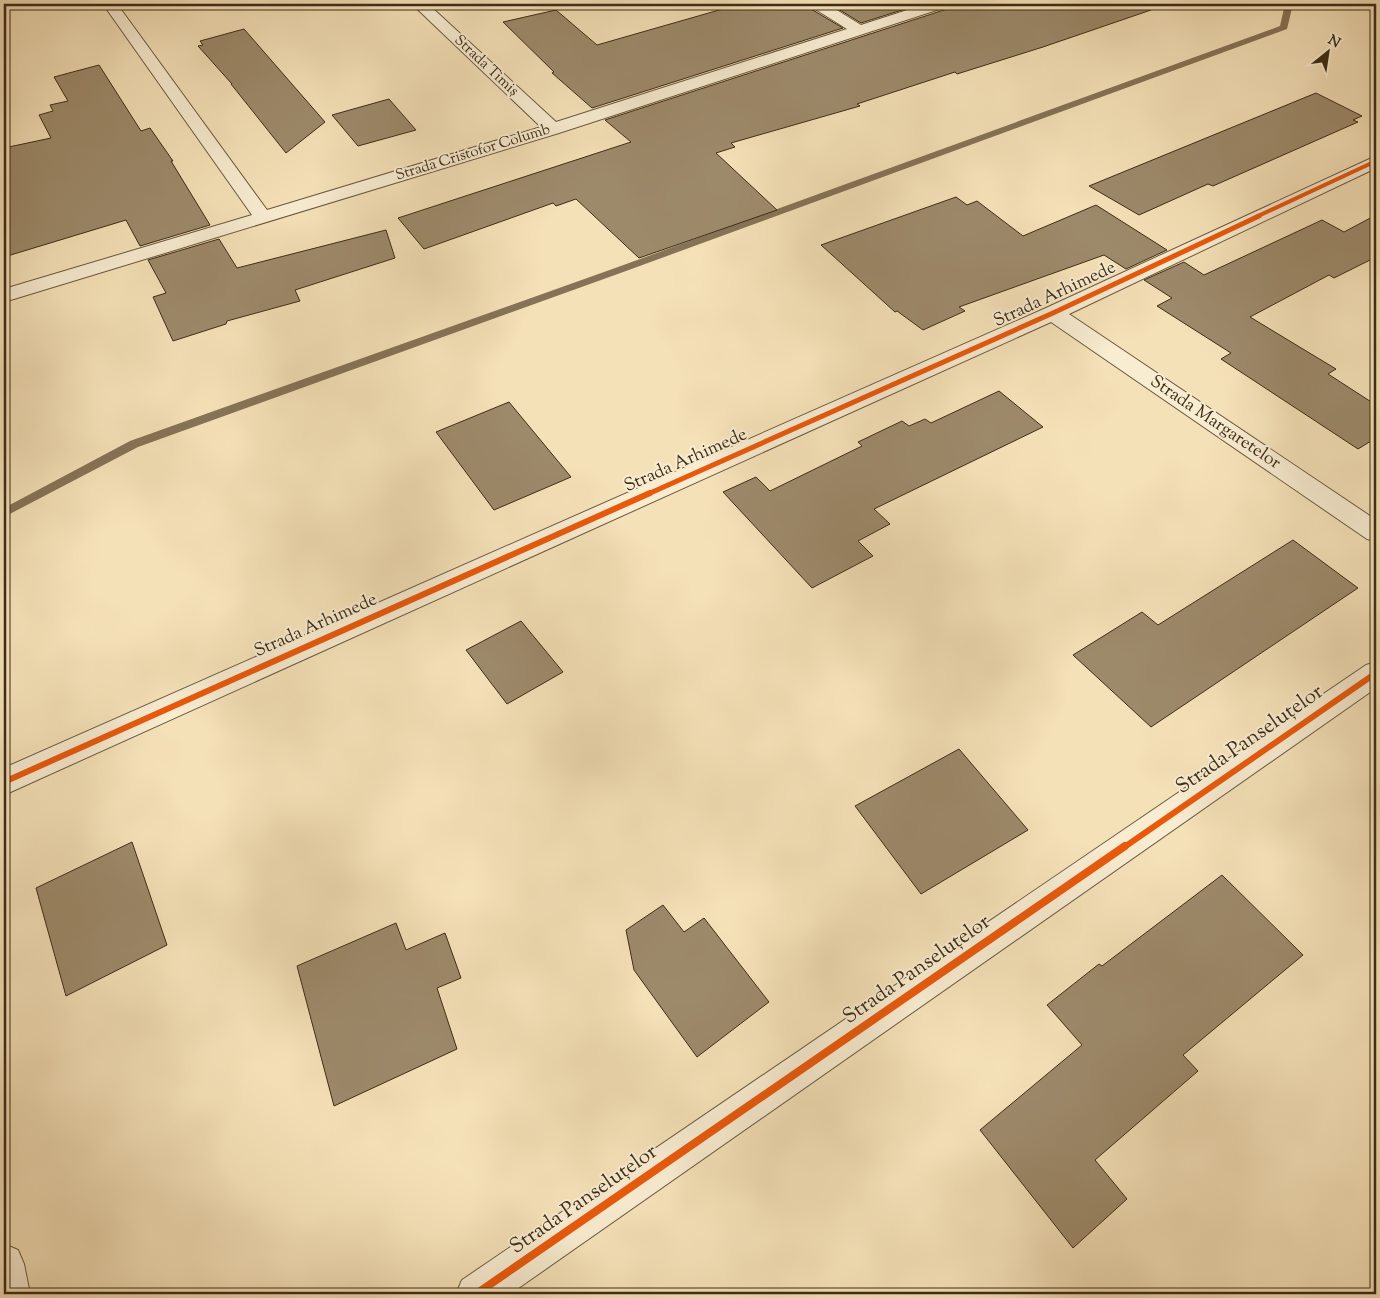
<svg xmlns="http://www.w3.org/2000/svg" width="1380" height="1298" viewBox="0 0 1380 1298" font-family="'Sorts Mill Goudy',serif">
  <style>
    .lines { fill: none; stroke-linecap: round; stroke-linejoin: round }
    .stream { fill: #867357; fill-rule: evenodd }
    .building { fill: #9d8a6b; stroke: #3d2c17 }
    .minor-casing { stroke: #6b593f; stroke-width: 2 }
    .tertiary-casing { stroke: #6b593f; stroke-width: 2 }
    .minor { fill: #f8ecd1; fill-rule: evenodd }
    .tertiary { fill: #f8ecd1; fill-rule: evenodd }
    .cycleway-far3-casing { stroke: #f8ecd1; stroke-width: 5.5 }
    .cycleway-far2-casing { stroke: #f8ecd1; stroke-width: 8 }
    .cycleway-far1-casing { stroke: #f8ecd1; stroke-width: 9 }
    .cycleway-casing { stroke: #f8ecd1; stroke-width: 11 }
    .cycleway-far3 { stroke: #e8590c; stroke-width: 4 }
    .cycleway-far2 { stroke: #e8590c; stroke-width: 5 }
    .cycleway-far1 { stroke: #e8590c; stroke-width: 6 }
    .cycleway { stroke: #e8590c; stroke-width: 8 }
    .labels { text-anchor: middle; dominant-baseline: central; stroke-width: 4; stroke-linejoin: round; paint-order: stroke }
    .far-street-label { font-size: 15px; fill: #3d2c17; stroke: #f8ecd1 }
    .street-label { font-size: 18px; fill: #3d2c17; stroke: #f8ecd1 }
    .near-street-label { font-size: 21px; fill: #3d2c17; stroke: #f8ecd1 }
  </style>
  <rect width="100%" height="100%" fill="#f5e1b8"/>
  <filter id="stains"><feTurbulence type="fractalNoise" baseFrequency=".004" numOctaves="4"/><feColorMatrix values="0 0 0 0 .2 0 0 0 0 .09 0 0 0 0 .02 0 0 0 .5 -.17"/></filter>
  <radialGradient id="worn" r=".72"><stop offset=".6" stop-color="#630" stop-opacity="0"/><stop offset="1" stop-color="#630" stop-opacity=".3"/></radialGradient>
  <g class="lines">
    <path class="stream" d="M1285,4h8l-6,25 -661,242 -488,176 -134,70v-9l126,-67 488,-174 662,-241z"/>
  </g>
  <g class="building">
    <path d="M740,4h68l3,5 32,19 -251,80 -40,-35 2,-1 -51,-50 53,-12 41,35z"/>
    <path d="M830,4h91l-60,19z"/>
    <path d="M951,4h199l1,6 -108,37 -86,27 -2,-2 -98,32 3,2 -129,37 4,4 -19,6 61,57 -138,48 -63,-59 -20,7 -3,-3 -129,46 -26,-31 233,-76 -26,-22 342,-111z"/>
    <path d="M244,29l81,93 -39,31 -55,-69h1l-34,-38 5,-1 -3,-4z"/>
    <path d="M99,65l42,66 9,-3 23,33h-2l39,64 -70,21 -14,-26 -122,37v-109l47,-10 -12,-23 14,-4 -3,-6 18,-4 -14,-24z"/>
    <path d="M1316,93l46,23 -9,4 5,2 -145,64 -5,-2 -69,31 -50,-29z"/>
    <path d="M389,99l27,31 -58,16 -26,-31z"/>
    <path d="M956,197l11,8 10,-4 46,35 73,-31 71,45 -41,19 -22,-14 -145,52 6,4 -42,19 -26,-19 -2,1 -74,-67z"/>
    <path d="M1376,215v42l-42,21 -5,-3 -79,42 86,52 -8,5 48,31v33l-18,11 -137,-90 10,-6 -74,-47 15,-8 -28,-18 40,-18 20,13 118,-55 22,12z"/>
    <path d="M386,230l9,28 -100,32 5,11 -73,20 -1,3 -53,17 -20,-44 13,-4 -18,-33 71,-21 18,29z"/>
    <path d="M999,391l44,36 -169,82 16,15 -32,17 15,15 -61,32 -89,-96 33,-15 14,14 92,-45 -4,-4 44,-21 7,5 16,-7 6,4z"/>
    <path d="M509,402l62,75 -77,33 -58,-78z"/>
    <path d="M1293,540l65,48 -207,139 -78,-72 69,-43 16,13z"/>
    <path d="M521,621l42,51 -56,32 -41,-54z"/>
    <path d="M959,749l69,81 -107,64 -66,-88z"/>
    <path d="M132,842l35,103 -101,51 -30,-108z"/>
    <path d="M1222,875l81,80 -120,100 15,16 -103,89 32,39 -54,49 -93,-118 102,-85 -35,-40 52,-41 3,2z"/>
    <path d="M663,905l21,27 20,-14 65,84 -72,55 -63,-87 -8,-40z"/>
    <path d="M396,923l10,27 39,-17 16,45 -24,10 20,61 -123,57 -37,-140z"/>
  </g>
  <g class="lines">
    <defs>
      <g id="minor">
        <path d="M103,4h14l150,206 274,-83 -129,-123h16l128,118 291,-93 -35,-22 -2,-3h17l34,21 65,-21h23l-3,3 -387,126 -555,169v-13l248,-74z"/>
        <path d="M1376,156v12l-307,146 307,206v21l-9,-2 -316,-217 -1047,473v-27l1042,-460z"/>
        <path d="M1376,662v26l-866,606h-54l6,-14 904,-615z"/>
      </g>
      <path id="tertiary" d="M4,1244l14,6 6,14 6,30h-26z"/>
    </defs>
    <use href="#minor" class="minor-casing"/>
    <use href="#tertiary" class="tertiary-casing"/>
    <use href="#minor" class="minor"/>
    <use href="#tertiary" class="tertiary"/>
    <defs>
      <path id="cycleway-far3" d="M1256,217l120,-56"/>
      <path id="cycleway-far2" d="M648,494l405,-181 206,-97"/>
      <g id="cycleway-far1">
        <path d="M4,782l646,-289"/>
        <path d="M1123,848l253,-175"/>
      </g>
      <path id="cycleway" d="M476,1294l649,-448"/>
    </defs>
    <use href="#cycleway-far3" class="cycleway-far3-casing"/>
    <use href="#cycleway-far2" class="cycleway-far2-casing"/>
    <use href="#cycleway-far1" class="cycleway-far1-casing"/>
    <use href="#cycleway" class="cycleway-casing"/>
    <use href="#cycleway-far3" class="cycleway-far3"/>
    <use href="#cycleway-far2" class="cycleway-far2"/>
    <use href="#cycleway-far1" class="cycleway-far1"/>
    <use href="#cycleway" class="cycleway"/>
  </g>
  <g class="labels">
    <g class="far-street-label">
      <text transform="translate(486 66) rotate(43)">Strada Timiș</text>
      <text transform="translate(473 153) rotate(-17)">Strada Cristofor Columb</text>
    </g>
    <g class="street-label">
      <text transform="translate(1055 295) rotate(-25)">Strada Arhimede</text>
      <text transform="translate(1215 423) rotate(34)">Strada Margaretelor</text>
      <text transform="translate(686 461) rotate(-24)">Strada Arhimede</text>
      <text transform="translate(316 626) rotate(-24)">Strada Arhimede</text>
    </g>
    <g class="near-street-label">
      <text transform="translate(1250 740) rotate(-35)">Strada Panseluțelor</text>
      <text transform="translate(917 970) rotate(-35)">Strada Panseluțelor</text>
      <text transform="translate(584 1200) rotate(-35)">Strada Panseluțelor</text>
    </g>
  </g>
  <rect width="1380" height="1298" fill="none" stroke="#f5e1b8" stroke-width="20"/>
  <rect x="5" y="5" width="1370" height="1288" fill="none" stroke="#3d2c17" stroke-width="2.5"/>
  <rect x="10" y="10" width="1360" height="1278" fill="none" stroke="#3d2c17"/>
  <g transform="translate(1328 52) rotate(30)" stroke="#f8ecd1" stroke-width="4" paint-order="stroke">
  <path d="M0-4L9 19L0 12L-9 19Z" fill="#3d2c17"/>
  <text y="-8" font-size="14" font-weight="bold" text-anchor="middle" fill="#3d2c17">N</text>
  </g>
  <rect width="100%" height="100%" filter="url(#stains)"/>
  <rect width="100%" height="100%" fill="url(#worn)"/>
</svg>
